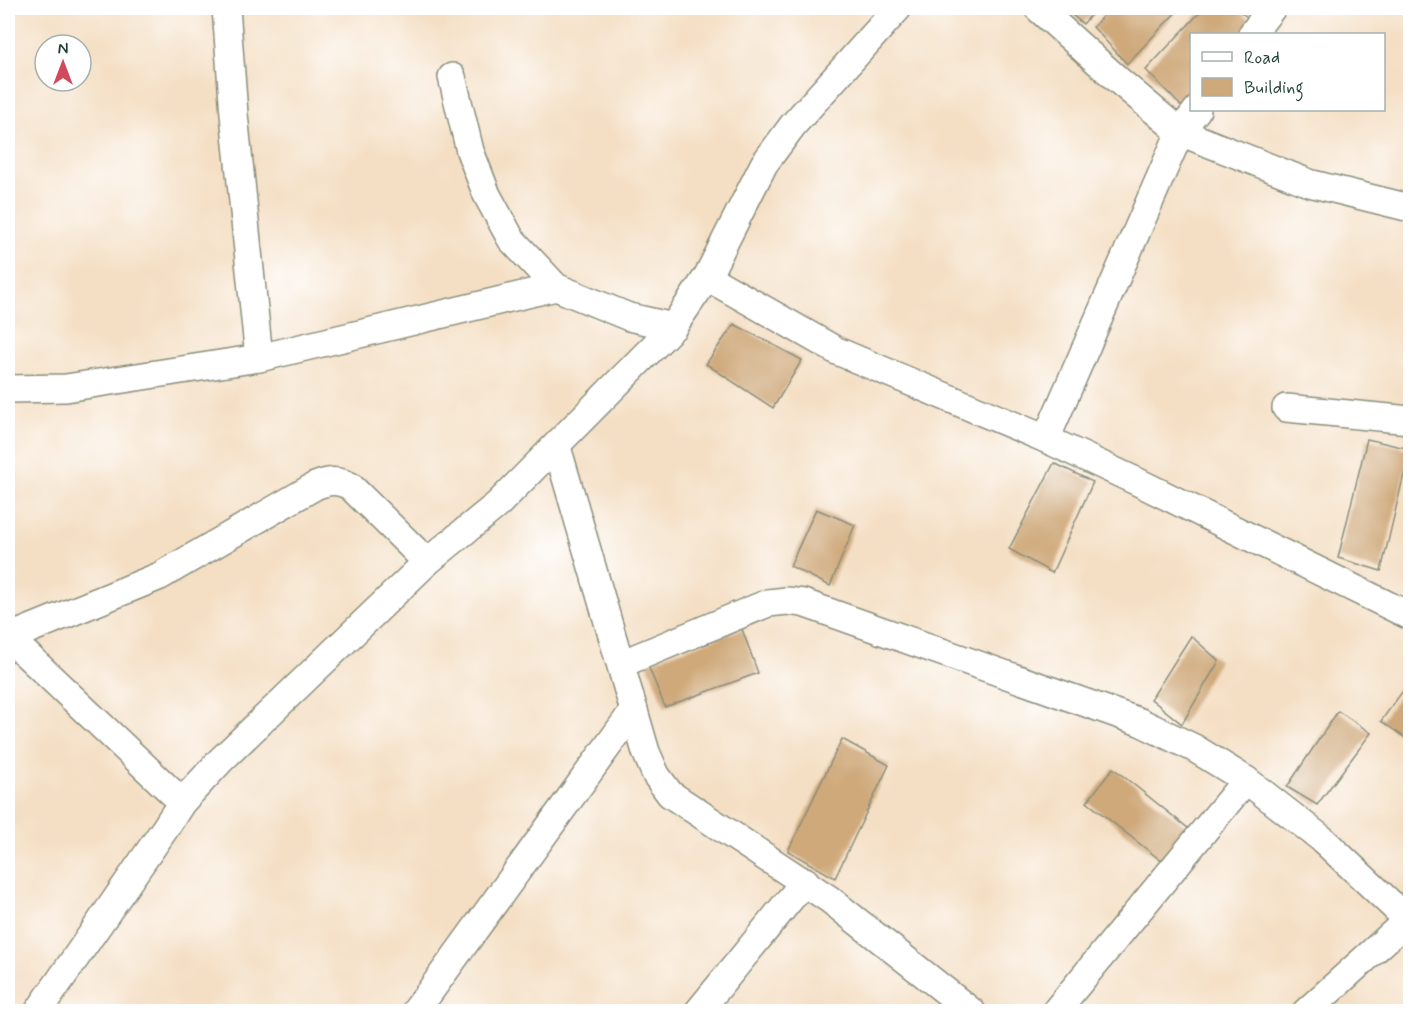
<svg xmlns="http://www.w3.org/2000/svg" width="1418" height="1019" viewBox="0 0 1418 1019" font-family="Mynerve,sans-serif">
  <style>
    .building { fill: #cfa97a }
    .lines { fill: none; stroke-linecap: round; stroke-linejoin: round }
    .minor-casing { stroke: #8a8e7c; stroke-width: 30 }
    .minor { stroke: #fff; stroke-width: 27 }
  </style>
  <rect width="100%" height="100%" fill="#fff"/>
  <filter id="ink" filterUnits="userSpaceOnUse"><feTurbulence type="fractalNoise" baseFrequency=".0167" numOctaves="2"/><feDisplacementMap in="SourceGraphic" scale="12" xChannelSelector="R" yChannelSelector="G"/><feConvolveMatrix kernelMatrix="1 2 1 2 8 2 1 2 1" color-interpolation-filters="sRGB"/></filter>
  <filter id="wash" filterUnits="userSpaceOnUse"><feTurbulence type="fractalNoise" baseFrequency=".008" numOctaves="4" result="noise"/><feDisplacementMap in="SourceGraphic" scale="24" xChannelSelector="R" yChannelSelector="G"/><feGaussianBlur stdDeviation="1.35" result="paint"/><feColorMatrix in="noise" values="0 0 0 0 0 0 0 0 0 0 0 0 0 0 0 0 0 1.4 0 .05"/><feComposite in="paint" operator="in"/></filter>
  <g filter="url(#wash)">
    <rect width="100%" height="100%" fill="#f4dfc4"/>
    <g id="blocks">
      <g class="building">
        <path d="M1064,8h33l-14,16z"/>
        <path d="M1110,8h70l-53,56 -34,-37z"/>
        <path d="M1204,8h31l16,12 -10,14h-49v69l-6,8 -40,-41z"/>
        <path d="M734,324l68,36 -29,48 -67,-44z"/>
        <path d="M1367,439l43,10 -29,122 -43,-13z"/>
        <path d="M1054,463l39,19 -41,91 -43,-24z"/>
        <path d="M816,509l39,16 -25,61 -40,-20z"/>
        <path d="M742,629l16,44 -93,34 -18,-44z"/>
        <path d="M1191,636l28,25 -37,63 -31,-25z"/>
        <path d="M1410,681v60l-29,-20z"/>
        <path d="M1338,711l33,22 -54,72 -30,-18z"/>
        <path d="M842,739l47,26 -54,113 -47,-27z"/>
        <path d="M1113,768l76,61 -25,34 -77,-61z"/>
      </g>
    </g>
  </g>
  <g filter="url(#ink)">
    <use href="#blocks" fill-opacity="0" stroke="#8a8e7c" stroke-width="1.5"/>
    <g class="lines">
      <defs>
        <g id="minor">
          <path d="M226,8l8,106 25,244"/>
          <path d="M1038,8l80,72 62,52 129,51 101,25"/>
          <path d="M1252,34l20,-26"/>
          <path d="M452,77l18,74 17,44 24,44 45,48 73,30 44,10"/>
          <path d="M707,277l130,74 209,88 92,43 272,134"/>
          <path d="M8,389l58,-1 193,-30 297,-71"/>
          <path d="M1286,408l124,12"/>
          <path d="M1046,439l134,-307 17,-22"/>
          <path d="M557,447l89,305 10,23 14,19 159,105 143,113"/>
          <path d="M8,638l152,-62 155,-90c13,-5 21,-7 35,0l77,76"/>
          <path d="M9,638l173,164"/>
          <path d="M621,664l147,-61 19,-2 16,2 337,119 54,26 52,32 76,59 86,81"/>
          <path d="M38,1012l126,-182 18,-28 39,-42 206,-198 71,-58 175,-177 34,-50 57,-113 29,-39 105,-117"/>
          <path d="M415,1012l219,-302"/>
          <path d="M698,1012l107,-131"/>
          <path d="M1055,1012l191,-232"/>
          <path d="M1306,1012l104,-94"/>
        </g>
      </defs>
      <use href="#minor" class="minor-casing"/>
      <use href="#minor" class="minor"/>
    </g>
  </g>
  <rect width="1418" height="1019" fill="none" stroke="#fff" stroke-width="30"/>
  <rect x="1190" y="33" width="195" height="78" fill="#ffffff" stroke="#a5b1ae" stroke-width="1.5"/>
  <rect x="1202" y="52" width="30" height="9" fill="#ffffff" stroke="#a5b1ae" stroke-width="1.5"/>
  <text x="1244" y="63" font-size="18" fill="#1f3d34">Road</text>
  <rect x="1202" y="78" width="30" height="18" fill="#cfa97a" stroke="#a5b1ae" stroke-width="1.5"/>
  <text x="1244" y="93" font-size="18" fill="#1f3d34">Building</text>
  <g transform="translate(63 63)"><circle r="28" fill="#ffffff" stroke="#a5b1ae" stroke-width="1.5"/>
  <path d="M0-4.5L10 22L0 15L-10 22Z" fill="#d1495b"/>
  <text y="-9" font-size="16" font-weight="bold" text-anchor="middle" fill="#1f3d34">N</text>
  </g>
</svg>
